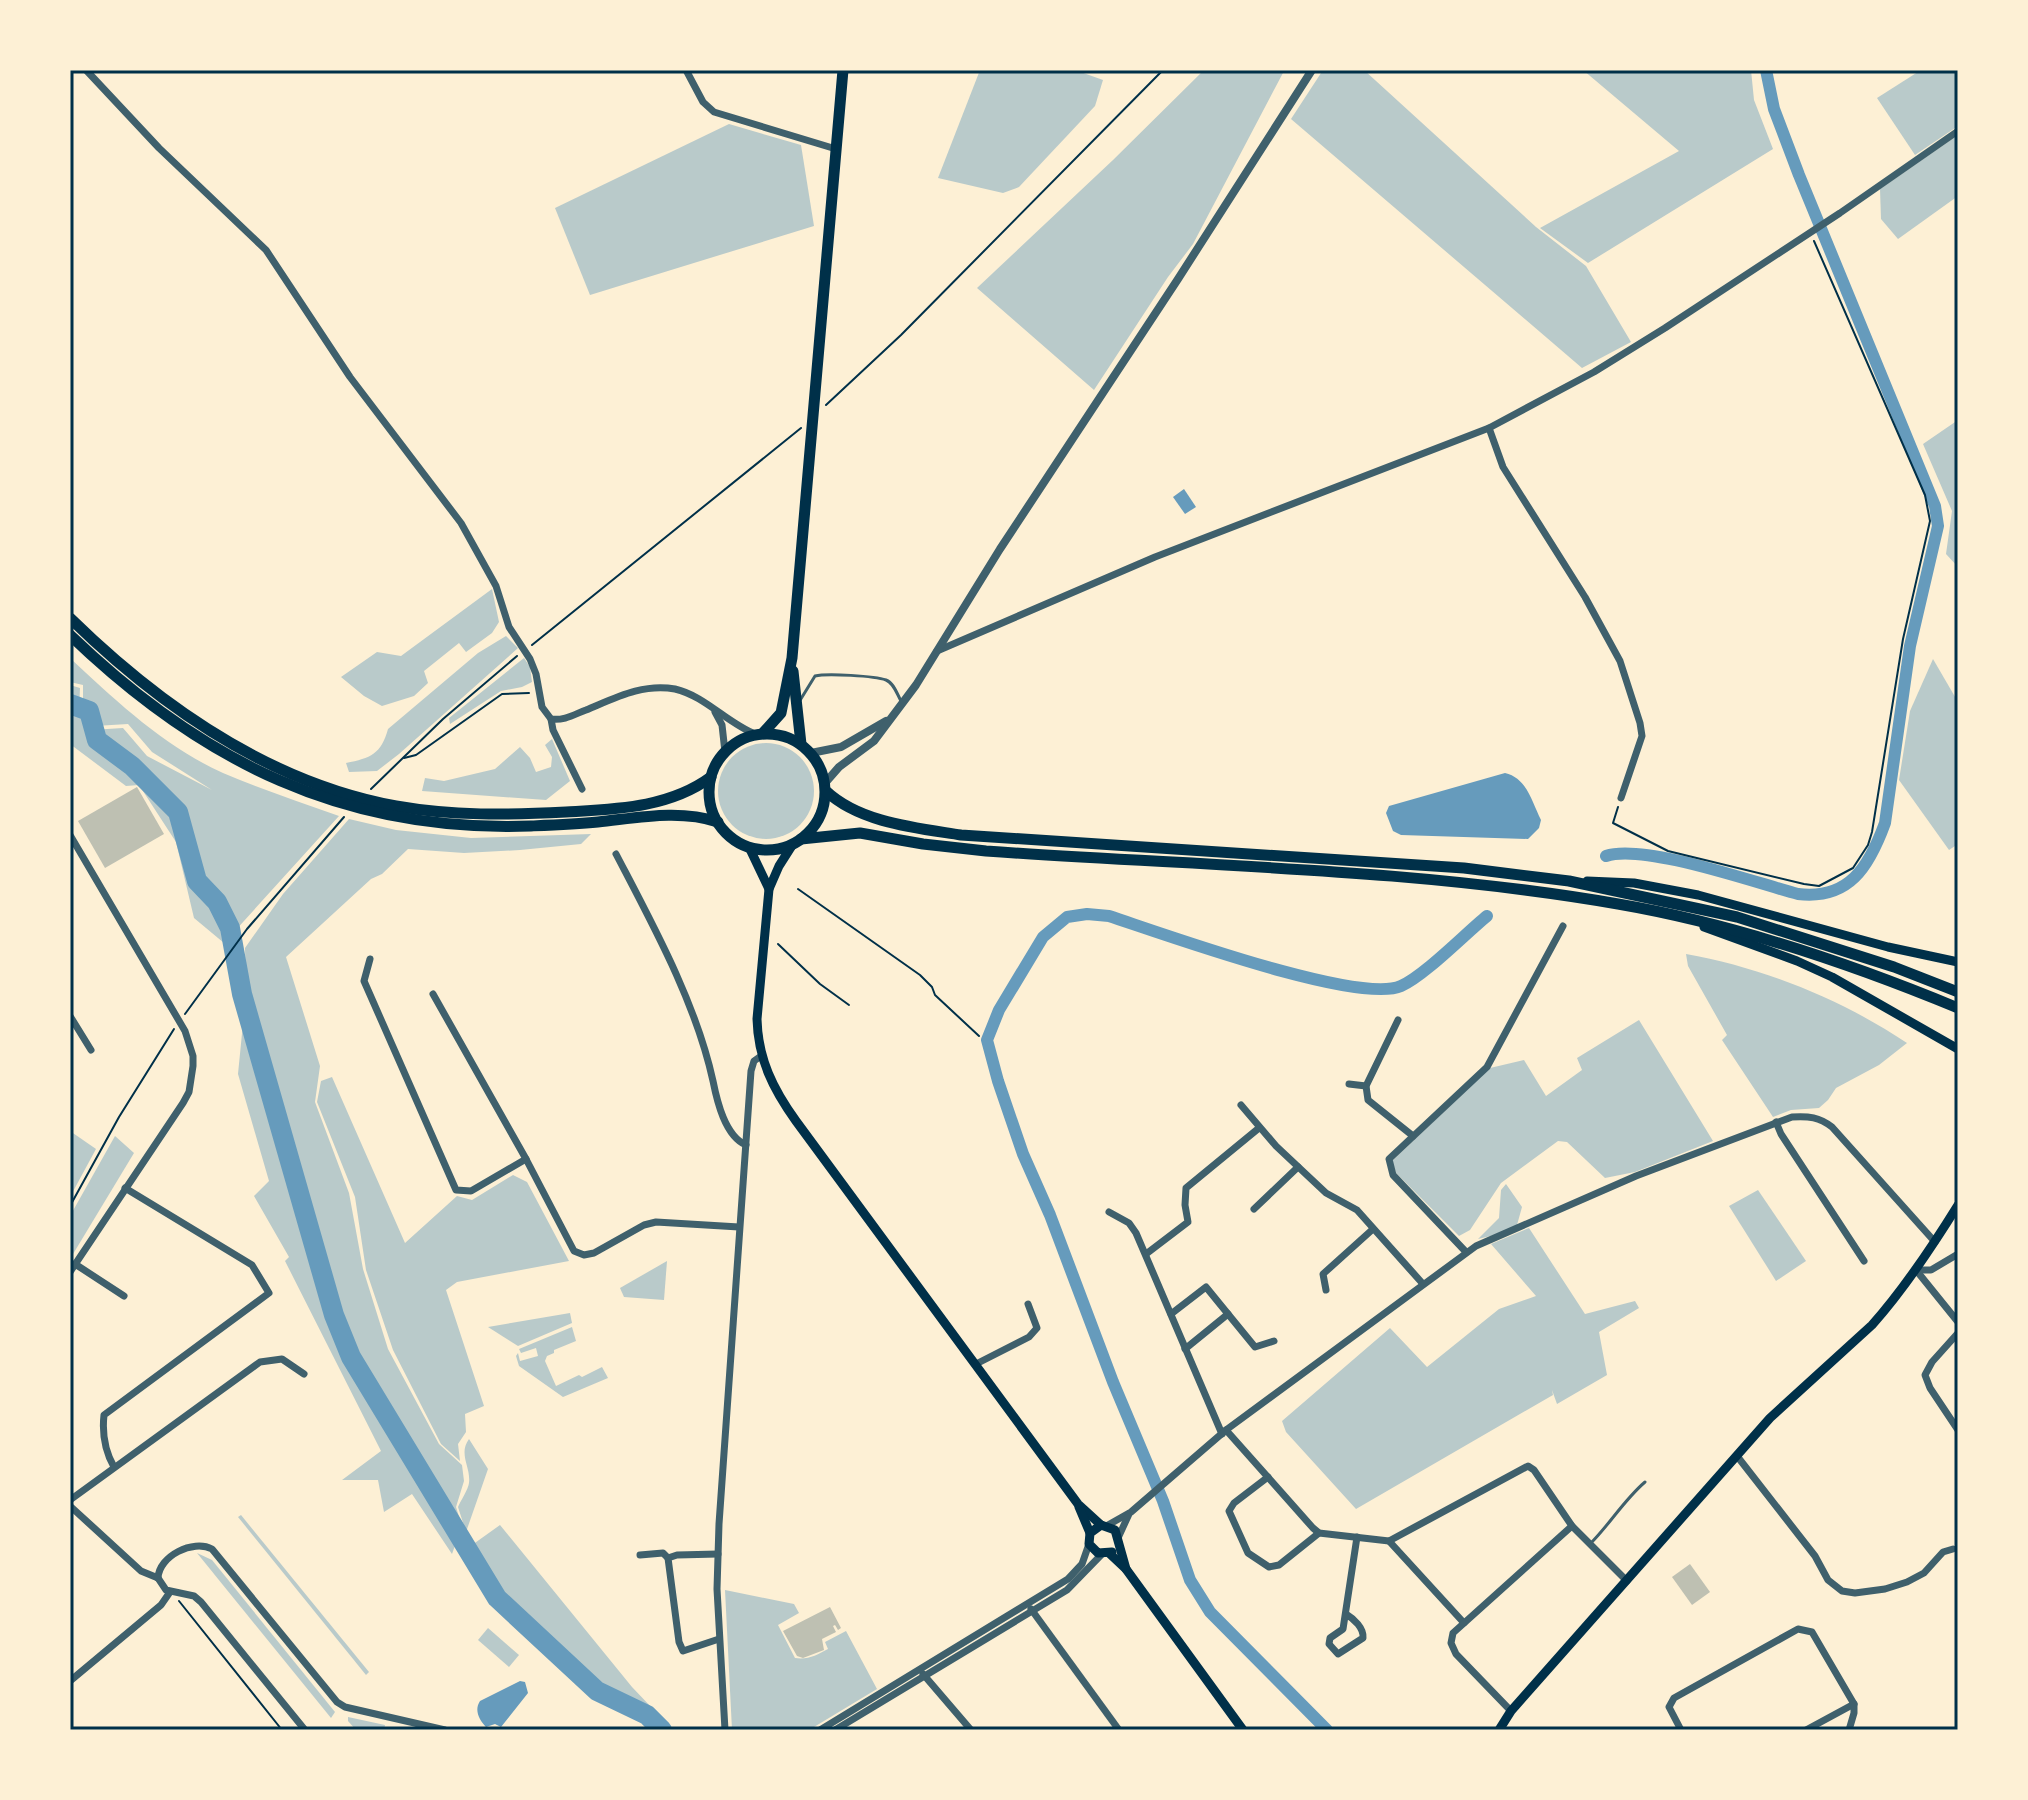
<svg xmlns="http://www.w3.org/2000/svg" width="2028" height="1800" viewBox="0 0 2028 1800" font-family="Helvetica,sans-serif">
  <style>
    .green { fill: #b9caca }
    .water { fill: #669bbc }
    .lines { fill: none; stroke-linecap: round; stroke-linejoin: round }
    .canal { stroke: #669bbc; stroke-width: 12 }
    .river { stroke: #669bbc; stroke-width: 20 }
    .building { fill: #bec0b2 }
    .path { stroke: #003049; stroke-width: 2 }
    .service { stroke: #3f606c; stroke-width: 3 }
    .minor { stroke: #3f606c; stroke-width: 7 }
    .tertiary { stroke: #3f606c; stroke-width: 8 }
    .secondary { stroke: #003049; stroke-width: 9 }
    .primary { stroke: #003049; stroke-width: 11 }
    .neatline { fill: none; stroke: #003049; stroke-width: 3 }
  </style>
  <rect width="100%" height="100%" fill="#fdf0d5"/>
  <g class="green">
    <path d="M980,70h95l28,10 -8,26 -76,81 -16,6 -65,-15z"/>
    <path d="M1204,70l80,1 -91,173 -25,33 -74,113 -117,-102 136,-128z"/>
    <path d="M1323,70h41l172,157 50,39 45,76 -49,26 -291,-249z"/>
    <path d="M1583,70h168l3,30 19,49 -185,114 -48,-35 139,-77z"/>
    <path d="M1921,70h37v56l-43,29 -38,-57z"/>
    <path d="M729,124l72,21 13,81 -224,69 -35,-87z"/>
    <path d="M1958,135v61l-60,43 -17,-20 -1,-30z"/>
    <path d="M1958,420v147l-12,-13 6,-43 -29,-67z"/>
    <path d="M492,589l7,33 -7,11 -26,19 -7,-9 -35,28 4,12 -14,13 -32,10 -18,-10 -23,-19 36,-25 24,4z"/>
    <path d="M506,636l12,12 -119,106 -22,17 -28,1 -3,-9c25,-5 35,-9 42,-34l90,-76z"/>
    <path d="M70,658c46,43 95,89 153,115 37,16 77,29 116,43l-115,127 -30,-25 -18,-76 -37,-57 -13,1 -56,-42v-59l10,3 -1,23 7,3 5,16 32,-2 24,28 65,34 -60,-38 -24,-28 -33,2 -4,-16 -8,-3v-22l-13,-3z"/>
    <path d="M524,658l6,9 2,15 -10,5 -21,4 -51,33 -1,-6z"/>
    <path d="M1933,659l25,43v142l-9,6 -50,-70 11,-69z"/>
    <path d="M552,739l18,42 -24,19 -124,-9 3,-13 19,3 51,-12 25,-22 10,11 6,14 15,-5 1,-10 -7,-12z"/>
    <circle cx="766" cy="791" r="48"/>
    <path d="M349,819l47,11 75,8 120,-4 -10,10 -61,6 -56,3 -56,-4 -26,25 -11,5 -85,78 34,109 -5,36 34,91 14,76 25,80 51,95 23,21 2,16 -8,26 6,19 -10,28 -40,-60 -28,18 -6,-32h-36l39,-29 -96,-190 4,-4 -35,-61 15,-15 -31,-107 8,-81 -1,-45 38,-54z"/>
    <path d="M1686,954c78,14 155,45 221,89l-28,22 -43,23 -8,12 -9,8 -28,2 -18,7 -51,-77 5,-5 -39,-69z"/>
    <path d="M1639,1020l74,121 -78,31 -30,6 -38,-36 -9,-1 -57,42 -31,47 -11,6 -63,-63 -4,-12 98,-93 34,-8 22,36 36,-26 -5,-12z"/>
    <path d="M332,1077l73,166 52,-47 15,4 41,-25 14,7 42,79 -112,21 -11,8 38,116 -19,8 1,18 -8,12 2,17 -19,-17 -48,-94 -27,-80 -11,-73 -38,-95 4,-21z"/>
    <path d="M70,1131l26,18 -26,48z"/>
    <path d="M115,1136l19,17 -64,106v-43z"/>
    <path d="M1506,1184l16,23 -5,18 -14,8 -25,6 21,-21 2,-28z"/>
    <path d="M1758,1190l48,71 -30,20 -47,-75z"/>
    <path d="M1529,1228l56,86 50,-13 4,7 -40,24 8,43 -50,29 -5,-14 1,5 -197,114 -70,-77 -4,-11 108,-93 37,39 72,-58 37,-13 -45,-52z"/>
    <path d="M667,1261l-3,39 -40,-3 -4,-9z"/>
    <path d="M570,1313l2,10 -54,23 -30,-19z"/>
    <path d="M572,1327l4,14 -22,9v3l-7,3 -2,5 11,25 23,-11 3,2 20,-10 6,11 -45,19 -44,-31 -3,-10 2,-3 2,8 18,-5 -2,-8 -15,5 -2,-4z"/>
    <path d="M469,1439l19,30 -22,63 -8,-25c3,-7 10,-17 11,-24 2,-16 -11,-29 0,-44z"/>
    <path d="M241,1515l128,157 -3,3 -128,-158z"/>
    <path d="M500,1525l132,162 41,43h-7l-18,-19 -49,-23 -100,-92 -27,-51z"/>
    <path d="M197,1553l15,7 123,152 -4,6z"/>
    <path d="M725,1590l69,14 5,9 -21,12 17,33c13,2 22,-3 33,-9l-3,-7 21,-11 31,58 -68,41h-77z"/>
    <path d="M488,1628l31,27 -10,12 -31,-27z"/>
    <path d="M348,1717l37,8 -1,5h-28l-8,-9z"/>
  </g>
  <g class="water">
    <path d="M1184,489l12,18 -11,7 -12,-17z"/>
    <path d="M1505,773c22,5 27,29 36,47l-2,8 -11,11 -127,-4 -8,-4 -7,-18 3,-7z"/>
    <path d="M520,1681l5,1 3,11 -27,34 -6,-3 -9,3c-7,-7 -12,-17 -6,-26z"/>
  </g>
  <g class="lines">
    <g class="canal">
      <path d="M1606,856c37,-13 150,27 192,38 51,6 71,-27 87,-71l25,-177 28,-120 -3,-20 -136,-331 -25,-66 -8,-39"/>
      <path d="M1327,1730l-117,-118 -20,-32 -27,-79 -50,-119 -63,-167 -27,-61 -25,-73 -11,-41 12,-30 44,-73 24,-20 20,-3 22,2c52,17 250,89 292,70 23,-10 64,-52 86,-70"/>
    </g>
    <path class="river" d="M70,704l19,7 8,29 35,26 46,46 19,69 20,21 13,26 12,66 92,321 17,42 146,241 100,93 50,24 15,15"/>
  </g>
  <g class="building">
    <path d="M137,787l27,47 -59,34 -27,-47z"/>
    <path d="M1690,1564l20,28 -18,13 -20,-28z"/>
    <path d="M830,1607l11,21 -3,2 -3,-5 -2,1 3,6 -14,7 2,11 -21,8 -6,-2 -14,-25z"/>
  </g>
  <g class="lines">
    <g class="path">
      <path d="M826,405l75,-70 262,-265"/>
      <path d="M532,645l269,-217"/>
      <path d="M404,758l12,-3 86,-61 27,-1"/>
      <path d="M371,789l72,-70 74,-63"/>
      <path d="M1618,807l-5,16 55,28 136,33 15,2 34,-18 15,-23 4,-13 31,-193 27,-118 -5,-26 -111,-254"/>
      <path d="M798,889l122,86 12,12 3,8 44,41"/>
      <path d="M778,944l42,40 29,21"/>
      <path d="M185,1014l62,-85 97,-112"/>
      <path d="M70,1206l49,-89 55,-88"/>
      <path d="M179,1601l103,129"/>
    </g>
    <g class="service">
      <path d="M799,702l16,-26c12,-3 60,0 71,4 8,3 11,14 15,21"/>
      <path d="M1590,1544c20,-20 34,-44 55,-62"/>
    </g>
    <g class="minor">
      <path d="M86,70l73,78 107,102 84,127 111,146 35,63 13,41 21,32 6,15 6,33 9,12c13,2 24,-5 35,-9 29,-12 57,-27 89,-21 30,7 52,34 80,45"/>
      <path d="M686,70l17,32 11,10 122,37"/>
      <path d="M1489,428l14,39 82,130 35,64 20,62 2,13 -21,62"/>
      <path d="M937,651l218,-94 334,-129 105,-56 71,-44 175,-115 118,-82"/>
      <path d="M715,712l7,13 3,27"/>
      <path d="M551,719l2,11 29,59"/>
      <path d="M70,835l115,196 8,25v10l-4,26 -6,11 -113,169"/>
      <path d="M616,854c37,71 80,149 97,227 4,20 12,55 33,64"/>
      <path d="M370,959l-6,22 92,209 15,1 55,-32"/>
      <path d="M433,994l93,165 48,92 10,4 10,-2 50,-28 12,-3 83,5"/>
      <path d="M70,1016l21,34"/>
      <path d="M1398,1020l-32,66 2,14 45,36"/>
      <path d="M1349,1084l17,2"/>
      <path d="M1241,1105l35,41 50,47 31,17 66,74"/>
      <path d="M1776,1122l5,12 83,127"/>
      <path d="M1254,1209l44,-42"/>
      <path d="M1109,1212l20,11 7,10 86,201"/>
      <path d="M1466,1252l-73,-77 -4,-16 98,-92 76,-141"/>
      <path d="M1146,1254l42,-32 -3,-17 1,-17 73,-60"/>
      <path d="M75,1264l49,32"/>
      <path d="M1916,1270l42,52"/>
      <path d="M1916,1270h15l27,-16"/>
      <path d="M1326,1290l-3,-16 50,-45"/>
      <path d="M1171,1314l35,-27 22,27 -43,35"/>
      <path d="M1228,1314l27,33 19,-6"/>
      <path d="M1958,1333l-26,29 -7,13 5,13 28,42"/>
      <path d="M976,1364l53,-27 8,-9 -9,-24"/>
      <path d="M1226,1430l87,98 6,5 70,8 75,82"/>
      <path d="M1737,1456l78,100 13,24 14,11 13,2 30,-4 22,-7 17,-9 19,-21 10,-3"/>
      <path d="M114,1467c-9,-16 -12,-34 -10,-52l165,-122 -17,-28 -127,-77"/>
      <path d="M1268,1477l-34,26 -5,8 19,42 21,14 10,-2 40,-32"/>
      <path d="M70,1500l190,-138 22,-3 22,15"/>
      <path d="M70,1506l71,65 17,7 8,12 28,6 7,6 104,128"/>
      <path d="M1108,1525l23,-13 95,-82 250,-184 160,-70 156,-59c17,-1 27,0 40,10l103,115"/>
      <path d="M1118,1538l11,-24"/>
      <path d="M1389,1541l139,-75 6,4 38,56 55,55"/>
      <path d="M718,1554l-41,1 -9,3 11,84 4,9 36,-12"/>
      <path d="M640,1555l23,-2 5,5"/>
      <path d="M158,1578c1,-22 35,-39 54,-29l125,153 8,5 100,23"/>
      <path d="M1031,1609l88,121"/>
      <path d="M1346,1614c8,5 18,14 17,24l-25,16 -9,-10 1,-6 13,-9 14,-92"/>
      <path d="M923,1674l48,56"/>
      <path d="M70,1681l91,-76 9,-13"/>
      <path d="M1511,1711l-55,-57 -5,-11 2,-10 119,-107"/>
      <path d="M725,1730l-8,-141 2,-65 32,-453 3,-10 7,-5"/>
      <path d="M820,1730l248,-151 14,-15 7,-20"/>
      <path d="M835,1730l232,-140 35,-36"/>
      <path d="M1681,1730l-12,-23 5,-9 124,-69 14,3 42,72 -48,26"/>
      <path d="M1849,1730l5,-17v-9"/>
    </g>
    <g class="tertiary">
      <path d="M811,753l30,-6 45,-26"/>
      <path d="M825,783l14,-16 35,-26 42,-56 84,-136 178,-270 134,-209"/>
    </g>
    <g class="secondary">
      <path d="M793,844l-14,22 -10,23 -12,130c1,40 16,70 39,102l282,383 23,21 14,5 11,39"/>
      <path d="M749,847l20,42"/>
      <path d="M1587,881l47,2 64,12 190,52 70,15"/>
      <path d="M1704,927l93,34 35,16 126,72"/>
      <path d="M1079,1507l11,26"/>
      <path d="M1101,1525l-11,8 -1,11 9,9 14,-1"/>
      <path d="M1109,1553l17,16 117,161"/>
      <path d="M1499,1730l12,-19 259,-293 102,-93c33,-37 60,-78 86,-120"/>
    </g>
    <g class="primary">
      <path d="M70,618c90,88 200,165 326,188 56,10 113,9 170,6 50,-3 103,-4 145,-35"/>
      <path d="M70,635c132,127 275,198 461,191 22,-1 45,-2 67,-4 39,-4 81,-13 120,0"/>
      <path d="M793,671l8,73"/>
      <path d="M763,733l18,-20 11,-55 51,-588"/>
      <circle cx="767" cy="792" r="58"/>
      <path d="M826,791c34,32 91,37 135,44l503,33 105,13 168,36 157,50 64,25"/>
      <path d="M801,839l59,-6 63,11 63,7c209,15 426,17 632,53 117,20 231,59 340,104"/>
    </g>
  </g>
  <rect width="2028" height="1800" fill="none" stroke="#fdf0d5" stroke-width="144"/>
  <rect x="72" y="72" width="1884" height="1656" class="neatline"/>
</svg>
